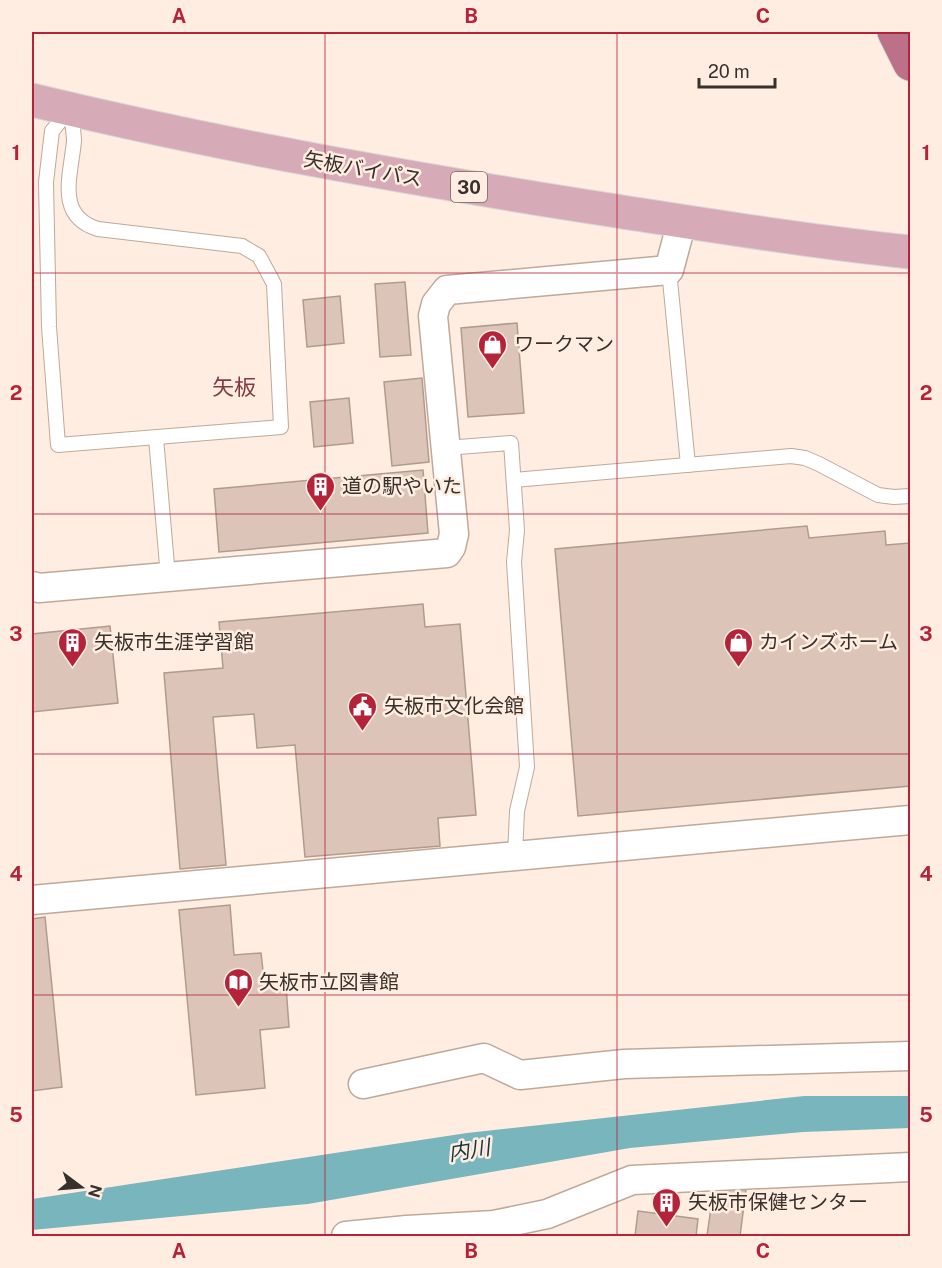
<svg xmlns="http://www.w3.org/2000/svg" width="942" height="1268" viewBox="0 0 942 1268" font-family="'Public Sans','Noto Sans JP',sans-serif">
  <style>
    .water { fill: #79b5bd }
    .building { fill: #dcc5b8; stroke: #b19b8e; stroke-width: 1.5 }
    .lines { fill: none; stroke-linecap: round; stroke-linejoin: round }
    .lane-casing { stroke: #bfa99b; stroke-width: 16 }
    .street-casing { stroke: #bfa99b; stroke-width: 31 }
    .primary-casing { stroke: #d7d6d4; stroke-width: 35 }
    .highway-casing { stroke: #d7d6d4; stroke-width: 35 }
    .lane { stroke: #fff; stroke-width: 14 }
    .street { stroke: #fff; stroke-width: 28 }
    .primary { stroke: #d7aab8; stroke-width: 33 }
    .highway { stroke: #bc7188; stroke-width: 33 }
    .grid { fill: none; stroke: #b5233b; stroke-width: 1.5; stroke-opacity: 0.55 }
    .labels { text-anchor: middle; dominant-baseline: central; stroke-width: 5; stroke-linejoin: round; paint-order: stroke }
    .shield { fill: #ffede1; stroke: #746961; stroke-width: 1.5 }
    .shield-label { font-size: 18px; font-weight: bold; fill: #38302a }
    .street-label { font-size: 20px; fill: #38302a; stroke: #ffede1 }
    .poi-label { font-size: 20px; fill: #38302a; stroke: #ffede1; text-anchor: start }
    .water-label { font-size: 21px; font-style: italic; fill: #17353a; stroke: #ffede1 }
    .quarter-label { font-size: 22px; fill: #843b3f; stroke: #ffede1 }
    .neatline { fill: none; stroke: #b5233b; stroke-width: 2 }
    .grid-label { font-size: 20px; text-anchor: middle; font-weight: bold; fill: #b5233b }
  </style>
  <rect width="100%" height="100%" fill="#ffede1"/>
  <path class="water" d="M804,1096h106v32l-107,4 -173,16 -322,56 -276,26v-31l435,-66z"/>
  <g class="building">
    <path d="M405,282l6,73 -31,2 -5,-73z"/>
    <path d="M340,296l4,47 -37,4 -4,-47z"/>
    <path d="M517,323l7,90 -56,4 -7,-89z"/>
    <path d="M422,378l7,84 -37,4 -8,-84z"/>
    <path d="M349,398l4,45 -39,4 -4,-45z"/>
    <path d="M423,470l5,63 -209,19 -5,-63z"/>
    <path d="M807,526l2,12 76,-7 1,14 24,-2v243l-332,30 -23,-267z"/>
    <path d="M423,604l2,23 35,-3 16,191 -38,3 2,28 -135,11 -10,-112 -38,3 -3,-34 -41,3 13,148 -46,4 -16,-196 59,-5 -4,-46z"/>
    <path d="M110,626l8,77 -86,9v-78z"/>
    <path d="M230,905l4,50 27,-2 4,35 21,-2 3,41 -29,3 5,58 -69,7 -17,-185z"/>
    <path d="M45,917l17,170 -30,4v-172z"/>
    <path d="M714,1186l32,4 -6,46h-33z"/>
    <path d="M638,1211l60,8 -2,17h-61z"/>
  </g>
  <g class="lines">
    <defs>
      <g id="lane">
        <path d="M70,109c1,10 4,22 4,32 -3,34 -19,75 24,88l144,17 17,10 15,28 7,143 -223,18 -9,-118 -3,-145 6,-51z"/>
        <path d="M669,270l19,195"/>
        <path d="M156,438l12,139"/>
        <path d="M446,448l65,-5 6,87 -3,32 13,205 -10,44 -2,45"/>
        <path d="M514,480l277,-24 14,2 14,6 59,31 16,2 16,-1"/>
      </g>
      <g id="street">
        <path d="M32,586l7,2 408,-35 4,-6 3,-13 -21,-218 3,-12 11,-14 222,-20 13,-49"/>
        <path d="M32,900l878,-80"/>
        <path d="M363,1084l121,-26 36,17 104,-11 286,-8"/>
        <path d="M346,1236l61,-6 87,-5 53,-11 85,-34 278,-13"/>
      </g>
      <path id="primary" d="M32,100c186,45 375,78 565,108 104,16 208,33 313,44"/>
      <path id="highway" d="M894,32l16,32"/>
    </defs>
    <use href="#lane" class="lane-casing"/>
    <use href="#street" class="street-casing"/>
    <use href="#primary" class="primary-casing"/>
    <use href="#highway" class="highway-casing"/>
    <use href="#lane" class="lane"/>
    <use href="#street" class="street"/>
    <use href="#primary" class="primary"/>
    <use href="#highway" class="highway"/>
  </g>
  <path class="grid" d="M325,32v1204M617,32v1204M32,273h878M32,514h878M32,754h878M32,995h878"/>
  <defs>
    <symbol id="shop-pin" viewBox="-11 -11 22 30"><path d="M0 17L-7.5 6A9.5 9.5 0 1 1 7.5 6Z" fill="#b5233b" stroke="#ffede1"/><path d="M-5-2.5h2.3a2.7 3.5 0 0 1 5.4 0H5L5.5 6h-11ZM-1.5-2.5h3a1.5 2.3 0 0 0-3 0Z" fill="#fff"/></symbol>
    <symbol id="building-pin" viewBox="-11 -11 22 30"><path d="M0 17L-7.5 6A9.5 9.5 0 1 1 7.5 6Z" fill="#b5233b" stroke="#ffede1"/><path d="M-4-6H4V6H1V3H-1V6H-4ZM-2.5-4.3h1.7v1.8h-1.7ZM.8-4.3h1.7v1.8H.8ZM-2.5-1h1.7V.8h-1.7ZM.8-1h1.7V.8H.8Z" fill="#fff"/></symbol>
    <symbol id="civic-pin" viewBox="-11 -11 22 30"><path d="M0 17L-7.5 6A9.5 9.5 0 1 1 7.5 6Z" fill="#b5233b" stroke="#ffede1"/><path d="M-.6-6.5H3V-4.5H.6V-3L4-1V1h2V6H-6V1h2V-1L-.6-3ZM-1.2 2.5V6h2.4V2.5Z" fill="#fff"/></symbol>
    <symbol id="library-pin" viewBox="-11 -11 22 30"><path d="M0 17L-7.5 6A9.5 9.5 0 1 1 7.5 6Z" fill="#b5233b" stroke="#ffede1"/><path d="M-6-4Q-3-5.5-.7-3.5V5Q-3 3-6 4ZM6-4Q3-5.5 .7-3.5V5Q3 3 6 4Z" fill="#fff"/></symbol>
  </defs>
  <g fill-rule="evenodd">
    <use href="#shop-pin" x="476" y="328" width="33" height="45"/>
    <use href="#building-pin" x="304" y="470" width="33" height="45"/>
    <use href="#building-pin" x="56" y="626" width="33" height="45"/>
    <use href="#shop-pin" x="722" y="626" width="33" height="45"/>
    <use href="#civic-pin" x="346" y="690" width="33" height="45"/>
    <use href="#library-pin" x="222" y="966" width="33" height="45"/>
    <use href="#building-pin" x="650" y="1186" width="33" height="45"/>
  </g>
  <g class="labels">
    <rect class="shield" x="451" y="172" width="36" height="30" rx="4.5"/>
    <g class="shield-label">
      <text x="469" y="187">30</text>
    </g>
    <g class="street-label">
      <text transform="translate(363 169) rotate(10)">矢板バイパス</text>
    </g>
    <g class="poi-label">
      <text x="514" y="344">ワークマン</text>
      <text x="342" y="486">道の駅やいた</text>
      <text x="94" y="642">矢板市生涯学習館</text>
      <text x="759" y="642">カインズホーム</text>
      <text x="384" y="706">矢板市文化会館</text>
      <text x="259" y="982">矢板市立図書館</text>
      <text x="688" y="1202">矢板市保健センター</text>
    </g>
    <g class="water-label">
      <text transform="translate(469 1150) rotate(-9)">内川</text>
    </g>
    <g class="quarter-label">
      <text x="234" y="387">矢板</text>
    </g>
  </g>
  <rect width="942" height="1268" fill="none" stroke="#ffede1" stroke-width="66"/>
  <g transform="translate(81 1187) rotate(106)" stroke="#ffede1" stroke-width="4.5" paint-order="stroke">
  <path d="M0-4.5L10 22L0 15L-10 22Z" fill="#38302a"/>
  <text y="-9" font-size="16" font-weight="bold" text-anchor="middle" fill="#38302a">N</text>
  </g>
  <path d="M699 78v9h76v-9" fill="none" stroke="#38302a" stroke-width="3"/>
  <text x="708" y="78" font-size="18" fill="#38302a" stroke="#ffede1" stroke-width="4.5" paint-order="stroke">20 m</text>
  <rect x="33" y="33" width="876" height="1202" class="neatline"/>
  <g class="grid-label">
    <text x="179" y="23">A</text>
    <text x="471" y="23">B</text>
    <text x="763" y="23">C</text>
    <text x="16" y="160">1</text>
    <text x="926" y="160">1</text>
    <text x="16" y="400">2</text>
    <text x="926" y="400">2</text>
    <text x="16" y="641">3</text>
    <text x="926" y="641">3</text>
    <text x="16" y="881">4</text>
    <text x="926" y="881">4</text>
    <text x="16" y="1122">5</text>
    <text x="926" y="1122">5</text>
    <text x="179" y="1258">A</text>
    <text x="471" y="1258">B</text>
    <text x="763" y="1258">C</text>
  </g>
</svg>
